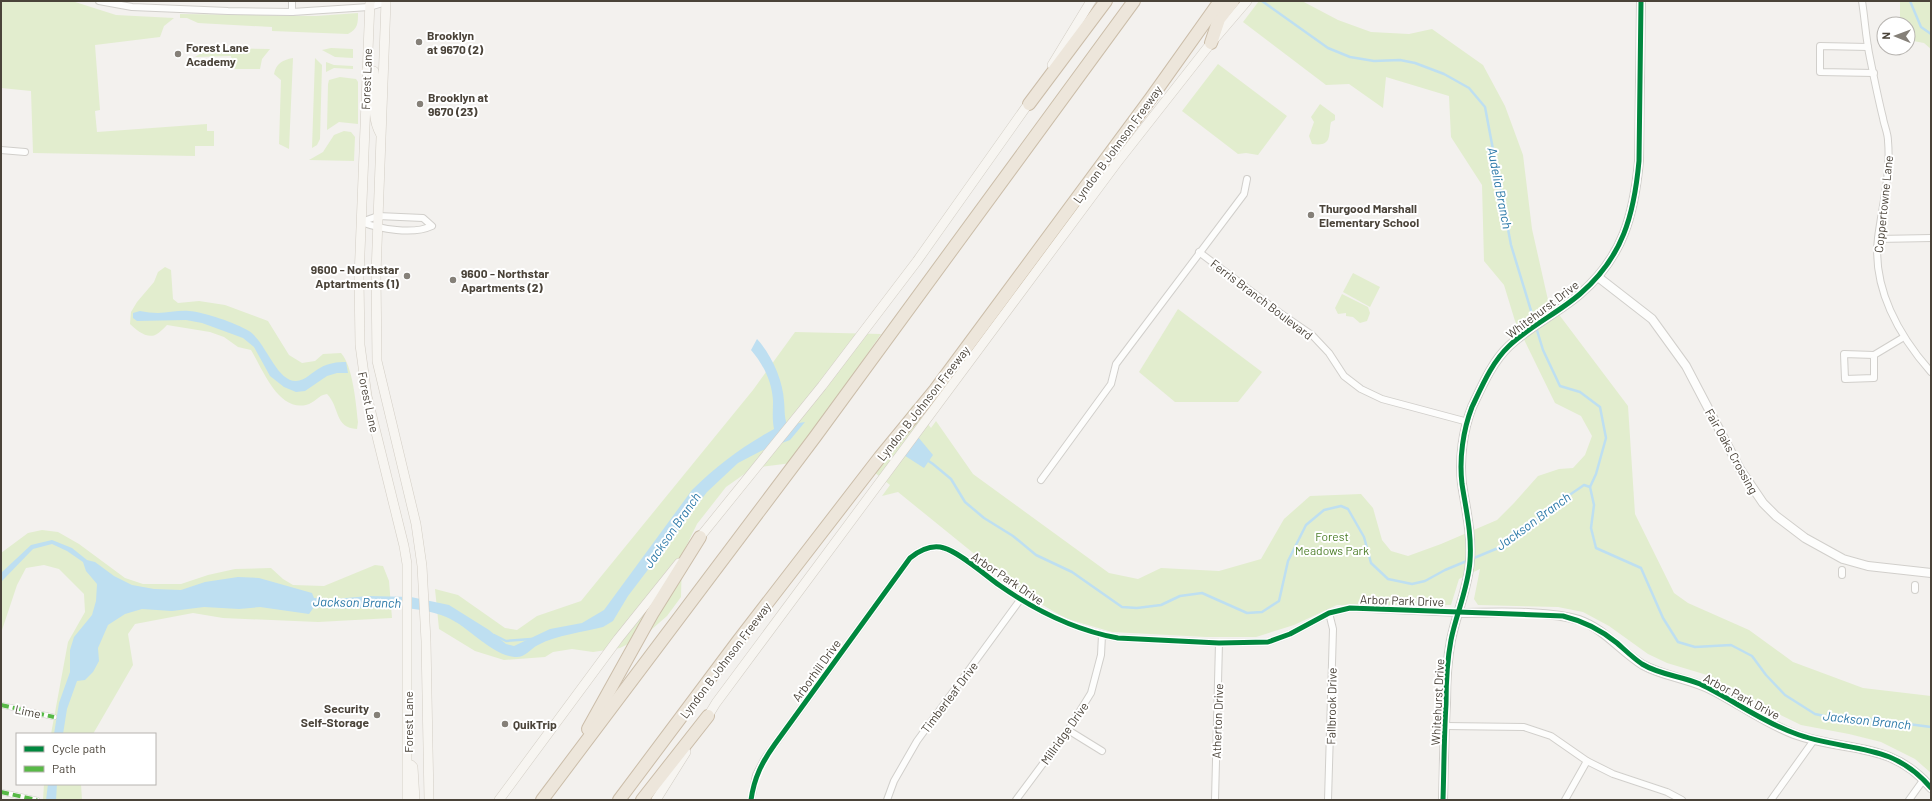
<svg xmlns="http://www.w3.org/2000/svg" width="1932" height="801" viewBox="0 0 1932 801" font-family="Barlow,sans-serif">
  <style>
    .green { fill: #e2edce }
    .water { fill: #bedff1 }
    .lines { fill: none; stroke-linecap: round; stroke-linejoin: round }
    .stream { stroke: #bedff1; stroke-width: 2.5 }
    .pedestrian-casing { stroke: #d1cfcb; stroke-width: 6 }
    .minor-casing { stroke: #d1cfcb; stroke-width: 8 }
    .tertiary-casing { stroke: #d1cfcb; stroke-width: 10 }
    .secondary-casing { stroke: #d3cec5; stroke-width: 10 }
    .motorway-casing { stroke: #cbbda9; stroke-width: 14 }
    .pedestrian { stroke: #fdfdfc; stroke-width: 5 }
    .minor { stroke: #fdfdfc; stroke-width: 6 }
    .tertiary { stroke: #fdfdfc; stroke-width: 8 }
    .secondary { stroke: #f7f5f1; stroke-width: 9 }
    .motorway { stroke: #ede6db; stroke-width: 12 }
    .quiet { stroke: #58b947; stroke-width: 4; stroke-dasharray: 8 4; stroke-linecap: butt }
    .cycleway-casing { stroke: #fff; stroke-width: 8 }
    .cycleway { stroke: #00873e; stroke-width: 5 }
    .poi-dot { fill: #858078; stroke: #fff; stroke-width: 1.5 }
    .labels { text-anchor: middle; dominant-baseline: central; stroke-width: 4; stroke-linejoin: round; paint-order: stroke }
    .poi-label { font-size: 12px; font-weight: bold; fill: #4a4339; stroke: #fff; text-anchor: start }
    .street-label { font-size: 12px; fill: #4a4339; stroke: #fff }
    .park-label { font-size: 12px; fill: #4d7e2a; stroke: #fff }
    .water-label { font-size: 13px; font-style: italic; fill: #2c79a8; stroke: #fff }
  </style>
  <rect width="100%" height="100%" fill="#f3f1ee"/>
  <g class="green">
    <path d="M1,1h71l44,14 58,3 -10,8 -4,11 -65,8 5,65 -5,1 2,21 110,-8v7h7v15h-19v10l-162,-3 -2,-62 -30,-3z"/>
    <path d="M1259,1h43l36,19 33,12 38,2 23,-5 51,36 22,41 18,49 9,74 16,71 80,106 7,108 39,79 14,10 61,27 44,32 70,26 68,8v77l-16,-14 -34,-17 -32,-8 -48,-9 -45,-22 -49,-28 -40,-12 -19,-9 -39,-28 -26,-14 -25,-5 -80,-2 -4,-6 6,-30 -21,10 -8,26h-114l-43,20 -38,12h-50l-94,-5 -45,-13 -42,-24 -127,-103 -16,4 8,-11 -22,-18 45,-62 18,23 5,-7 37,53 136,99 29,6 23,-11 58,3 42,-12 23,-40 26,-23 51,-2 12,14 9,32 9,11 17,5 33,-12 56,-24 17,-17 24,-27 21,-7 14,-1 12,-13 7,-19 -11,-20 -26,-13 -40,-82 -11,-36 -20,-24 -2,-76 -31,-48 -2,-41 -63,-19 -3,31 -34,-24 -23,1 -83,-63z"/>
    <path d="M1900,1h31v48l-7,-6 -16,-3v-16h-8z"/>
    <path d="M358,13c0,10 0,16 -10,21l-76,-3v-4l-74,-4 -11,-5h-7v-4l136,2z"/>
    <path d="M221,48l49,1 -8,10 -2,10h-27l-2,-13 -36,1 8,-5z"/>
    <path d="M331,48l22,1v9l-18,-1 -13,-7z"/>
    <path d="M293,58l-4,91 -10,-5 2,-64 -7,-6c2,-10 8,-14 19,-16z"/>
    <path d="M315,58l7,7 -2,74 -3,6 -5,3z"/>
    <path d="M326,62l8,3 19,1v3l-19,-1 -8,4z"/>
    <path d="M1218,64l69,52 -29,39 -12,-2 -8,1 -56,-43z"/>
    <path d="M340,77l16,2 2,3v42l-19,-2 -12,8 1,-46 1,-4z"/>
    <path d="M1320,104l15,11v5l-4,2c-3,13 2,25 -19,22l-3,-8 5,-14 -3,-5z"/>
    <path d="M344,131l7,1 4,5 -1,24 -45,-1 14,-8 11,-17z"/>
    <path d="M165,267l6,3 2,29 5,4 21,-2 26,4 43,16 21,34 13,8 13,-2 8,-7 18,-1c12,13 15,51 17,69l-1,7c-23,-1 -17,-22 -30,-35 -9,1 -12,9 -21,11 -28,6 -43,-35 -55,-55l-13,-3 -14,-10 -14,-5 -43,-7c-3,3 -7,7 -10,9 -9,6 -21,-4 -27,-10l1,-12 6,-10 17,-20 4,-10z"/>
    <path d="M1353,273l27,14 -10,20 -27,-15z"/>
    <path d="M1342,294l26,13 2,6 -3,8 -7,2 -7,-6 -7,-1v-3l-8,1 -3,-6z"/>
    <path d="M1178,309l84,63 -24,30h-63l-36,-30z"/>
    <path d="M795,332l86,2 -89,129 -39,5 -27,19 -29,37 -15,31 -1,42 -14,19 -23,20 -24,12 -27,4 -21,-3 -19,3 -8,5 -41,3 -29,-9 -36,-22 -4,-40 23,6 47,33 12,2 20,-14 44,-15 172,-211z"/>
    <path d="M42,530l16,2 21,12 46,34 18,6h38l27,-9 27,-6 36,-1 12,11 10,6 31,1 51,-21 8,1 6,15 3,37 -74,4 -95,-4 -30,-5 -58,11 -7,10 5,31 -40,69h-42l17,-92 17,-30 -1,-18 -25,-25 -15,-4 -18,3 -9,17 -16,48v-80l27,-20z"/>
    <path d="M44,784h37l1,16h-39z"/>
  </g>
  <g class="water">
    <path d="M140,311c6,1 12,2 18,2 10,0 21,-3 31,-2 15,1 47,12 60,20 17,11 27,50 47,50 9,0 16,-9 24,-13 8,-5 17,-6 26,-6l2,11h-11l-10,3 -22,15 -9,1 -12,-5 -14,-11 -16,-29 -11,-9 -41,-15 -16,-3 -49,1 -4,-3v-5z"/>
    <path d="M757,339c14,15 26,41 27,62 1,9 0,15 3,24l18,-3 -15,18 -29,11 -23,12 -31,29 -79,104 -15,25 -10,6c-19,5 -47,8 -65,18 -8,4 -13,13 -23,12 -26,-2 -48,-34 -74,-42 -41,-14 -85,-3 -127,-8l-5,7 -49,-7 -21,2 -35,-2 -32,4 -30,-2 -17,5 -17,11 -10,23 1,13 -6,11 -8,8 -8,1 -10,28 -4,25h-9l5,-31 11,-31v-22l4,-13 18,-22 4,-14 1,-17 -11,-13 -3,-9 -16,-11 -15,-7 -19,5 -32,33v-9l30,-28 21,-5 20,8 15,12 8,2 19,14 18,9 22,4 27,1 24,-8 33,-5 21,1 53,15 2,5 21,1 34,-3 42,1 38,8 40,25 17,14 8,2 36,-17 32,-6 22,-13 88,-120c25,-25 51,-44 82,-61 -2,-10 -1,-18 -1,-28 -1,-20 -10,-37 -22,-51z"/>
    <path d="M913,431l20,24 -9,13 -25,-16z"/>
    <path d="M48,784h9l-1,16h-10z"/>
  </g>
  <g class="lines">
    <g class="stream">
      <path d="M1262,1l66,47 22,9 24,4 26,-1 15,3 29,11 25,14 16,19 26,138 32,105 17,36 20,6 20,15 6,31 -10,36 -6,13"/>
      <path d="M1910,1l11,26 10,7"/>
      <path d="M927,460l6,4 18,15 14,23 19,16 29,18 23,19 36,17 50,35 15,1 24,-3 19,-9 22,-3 45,20 15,-1 17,-11 9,-40 18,-36 18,-15 17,-4 7,3 16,28 7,26 17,16 24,5 13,-3 20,-11 58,-24 36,-28 19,-11 10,-11 16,-11 6,2 4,18 -3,23 5,20 45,20 22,50 15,24 17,5 36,-2 21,11 14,19 19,20 30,19 19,4 36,1 61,8"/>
      <path d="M494,635l12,6 25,-2"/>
    </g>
    <defs>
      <g id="pedestrian">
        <path d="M1,705l53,12"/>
        <path d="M1,792l36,8"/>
      </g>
      <g id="minor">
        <path d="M99,1l33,6 96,4 64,1 77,-5 17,-5"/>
        <path d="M292,1v11"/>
        <path d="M1862,1c3,19 4,39 8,57 4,20 8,40 13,60 1,7 5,15 5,23 3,33 -6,65 -10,97 -6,50 21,98 53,134"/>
        <path d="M1868,47l-48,-1v26l54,1"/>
        <path d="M1,150l24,2"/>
        <path d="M378,216l45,2 9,8c-19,9 -52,3 -71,-4z"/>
        <path d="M1878,239l53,-1"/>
        <path d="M1199,252l81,61 32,22 17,18 15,23 17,13 21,10 86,23"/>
        <path d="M1874,355l-30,-1 1,25 29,-1v-23l30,-18"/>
        <path d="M1041,480l70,-96 5,-20 119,-158 9,-12 3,-15"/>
        <path d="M1842,575v-5"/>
        <path d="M1915,590v-5"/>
        <path d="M1445,726l79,1 27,9 36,25 26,13 54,18 15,8"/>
        <path d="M1068,730l34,21"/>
        <path d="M751,800l5,-25 9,-17 145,-200c10,-8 21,-14 34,-10 15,4 41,27 55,37 37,26 75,45 119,53l101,5 49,-1 22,-8 39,-21 21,-5 108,5"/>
        <path d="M887,800l7,-19 23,-40 103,-141"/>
        <path d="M1016,800l52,-70 23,-37 10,-38 1,-20"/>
        <path d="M1215,800l4,-157"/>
        <path d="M1328,800l5,-171 -4,-16"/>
        <path d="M1565,800l22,-39"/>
        <path d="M1771,800l43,-60"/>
        <path d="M1909,800l15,-21"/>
      </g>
      <g id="tertiary">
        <path d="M1598,277l54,42 34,47 54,103 23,34 13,13 29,22 38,21 25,7 63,7"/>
        <path d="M1458,613c35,0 90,-3 121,7 26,9 41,31 64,45 22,12 49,14 71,26 27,14 51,32 80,43 52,19 97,6 137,54"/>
        <path d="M1443,800c1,-32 1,-64 3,-96 0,-21 1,-43 5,-64 5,-26 17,-51 19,-79 2,-27 -4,-51 -8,-77 -3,-25 1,-54 10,-77 10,-21 20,-45 37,-61 21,-20 49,-33 71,-52 43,-37 54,-79 59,-133l2,-160"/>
      </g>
      <g id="secondary">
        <path d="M370,1l-11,277 1,67 7,51 37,150 3,18v236"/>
        <path d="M386,1l-10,273 1,87 39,163 6,42 4,75 3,159"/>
        <path d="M1052,65l39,-64"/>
        <path d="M367,69l7,2c4,21 -5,42 6,62"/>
        <path d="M696,542l126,-156 95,-125 114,-161"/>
        <path d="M705,721l11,-18 400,-539 95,-121 36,-42"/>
        <path d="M411,765l2,2 2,33"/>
        <path d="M499,800l119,-161 61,-76"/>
        <path d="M656,800l30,-48"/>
      </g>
      <g id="motorway">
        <path d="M1211,43l8,-24 14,-18"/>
        <path d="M1029,104l77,-103"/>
        <path d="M588,729l64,-115 48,-77"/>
        <path d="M542,800l273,-363 319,-436"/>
        <path d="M619,800l119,-159 142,-184 55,-67 216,-292 69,-97"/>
        <path d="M642,800l66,-84"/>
      </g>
    </defs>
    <use href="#pedestrian" class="pedestrian-casing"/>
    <use href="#minor" class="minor-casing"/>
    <use href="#tertiary" class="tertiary-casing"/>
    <use href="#secondary" class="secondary-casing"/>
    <use href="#motorway" class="motorway-casing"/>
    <use href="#pedestrian" class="pedestrian"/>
    <use href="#minor" class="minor"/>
    <use href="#tertiary" class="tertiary"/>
    <use href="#secondary" class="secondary"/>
    <use href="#motorway" class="motorway"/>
    <g class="quiet">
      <path d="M1,705l53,12"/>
      <path d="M1,792l36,8"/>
    </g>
    <defs>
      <g id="cycleway">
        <path d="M751,800c3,-22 11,-38 24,-56l135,-186c10,-8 21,-14 34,-10 15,4 41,27 55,37 37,26 75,45 119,53l101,5 49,-1 22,-8 39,-21 21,-5 213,8c20,5 37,13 54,27 8,7 16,15 25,21 18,11 39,12 58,20 32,15 60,37 94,49 51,20 97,7 137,55"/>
        <path d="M1443,800c1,-32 1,-64 3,-96 0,-21 1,-43 5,-64 5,-26 17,-51 19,-79 2,-27 -4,-51 -8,-77 -3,-25 1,-54 10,-77 10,-21 20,-45 37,-61 21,-20 49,-33 71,-52 43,-37 54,-79 59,-133l2,-160"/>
      </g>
    </defs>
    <use href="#cycleway" class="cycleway-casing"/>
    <use href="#cycleway" class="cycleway"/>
  </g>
  <g class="poi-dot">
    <circle cx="419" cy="42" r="4"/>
    <circle cx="178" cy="54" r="4"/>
    <circle cx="420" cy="104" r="4"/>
    <circle cx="1311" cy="215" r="4"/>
    <circle cx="407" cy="276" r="4"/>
    <circle cx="453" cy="280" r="4"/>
    <circle cx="377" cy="715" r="4"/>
    <circle cx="505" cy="724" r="4"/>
  </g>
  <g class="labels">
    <g class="poi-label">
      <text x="427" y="35">Brooklyn<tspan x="427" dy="14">at 9670 (2)</tspan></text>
      <text x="186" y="47">Forest Lane<tspan x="186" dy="14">Academy</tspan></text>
      <text x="428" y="97">Brooklyn at<tspan x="428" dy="14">9670 (23)</tspan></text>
      <text x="1319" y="208">Thurgood Marshall<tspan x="1319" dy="14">Elementary School</tspan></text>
      <text x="399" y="269" text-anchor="end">9600 - Northstar<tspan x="399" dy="14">Aptartments (1)</tspan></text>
      <text x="461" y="273">9600 - Northstar<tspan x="461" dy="14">Apartments (2)</tspan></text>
      <text x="369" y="708" text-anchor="end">Security<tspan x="369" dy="14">Self-Storage</tspan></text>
      <text x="513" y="724">QuikTrip</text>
    </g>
    <g class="street-label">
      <text transform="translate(366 79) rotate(-88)">Forest Lane</text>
      <text transform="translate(1117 144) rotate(-54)">Lyndon B Johnson Freeway</text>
      <text transform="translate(1883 204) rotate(-84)">Coppertowne Lane</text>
      <text transform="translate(1262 299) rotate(37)">Ferris Branch Boulevard</text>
      <text transform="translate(1542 309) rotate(-37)">Whitehurst Drive</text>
      <text transform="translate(369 402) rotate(78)">Forest Lane</text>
      <text transform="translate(923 403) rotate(-52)">Lyndon B Johnson Freeway</text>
      <text transform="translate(1732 451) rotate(61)">Fair Oaks Crossing</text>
      <text transform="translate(1008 578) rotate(34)">Arbor Park Drive</text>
      <text transform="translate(1402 600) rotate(2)">Arbor Park Drive</text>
      <text transform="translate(725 660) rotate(-53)">Lyndon B Johnson Freeway</text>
      <text transform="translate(816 670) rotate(-54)">Arborhill Drive</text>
      <text transform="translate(1742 696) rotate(28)">Arbor Park Drive</text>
      <text transform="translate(949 697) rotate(-53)">Timberleaf Drive</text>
      <text transform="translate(1437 702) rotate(-87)">Whitehurst Drive</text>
      <text transform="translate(1331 706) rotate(-89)">Fallbrook Drive</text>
      <text transform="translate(28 711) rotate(12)">Lime</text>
      <text transform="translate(1217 721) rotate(-88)">Atherton Drive</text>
      <text transform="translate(408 722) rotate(-90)">Forest Lane</text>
      <text transform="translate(1064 733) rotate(-55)">Millridge Drive</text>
    </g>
    <g class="park-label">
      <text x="1332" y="536">Forest<tspan x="1332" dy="14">Meadows Park</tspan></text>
    </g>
    <g class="water-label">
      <text transform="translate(1500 188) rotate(79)">Audelia Branch</text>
      <text transform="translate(1533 521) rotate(-36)">Jackson Branch</text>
      <text transform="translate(672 530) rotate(-55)">Jackson Branch</text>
      <text transform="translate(357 602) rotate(1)">Jackson Branch</text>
      <text transform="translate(1867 720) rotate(6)">Jackson Branch</text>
    </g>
  </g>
  <rect width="1932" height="801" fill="none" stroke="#4a4339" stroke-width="4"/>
  <rect x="16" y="733" width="140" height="52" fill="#ffffff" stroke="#b7b4b0"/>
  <rect x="24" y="746" width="20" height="6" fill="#00873e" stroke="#b7b4b0"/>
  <text x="52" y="753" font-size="12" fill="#4a4339">Cycle path</text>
  <rect x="24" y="766" width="20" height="6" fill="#58b947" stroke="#b7b4b0"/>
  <text x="52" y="773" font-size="12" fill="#4a4339">Path</text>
  <g transform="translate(1896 36) rotate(271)"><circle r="19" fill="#ffffff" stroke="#b7b4b0"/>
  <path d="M0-3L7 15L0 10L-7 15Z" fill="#858078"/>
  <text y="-6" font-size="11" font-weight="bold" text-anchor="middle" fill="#4a4339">N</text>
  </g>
</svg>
